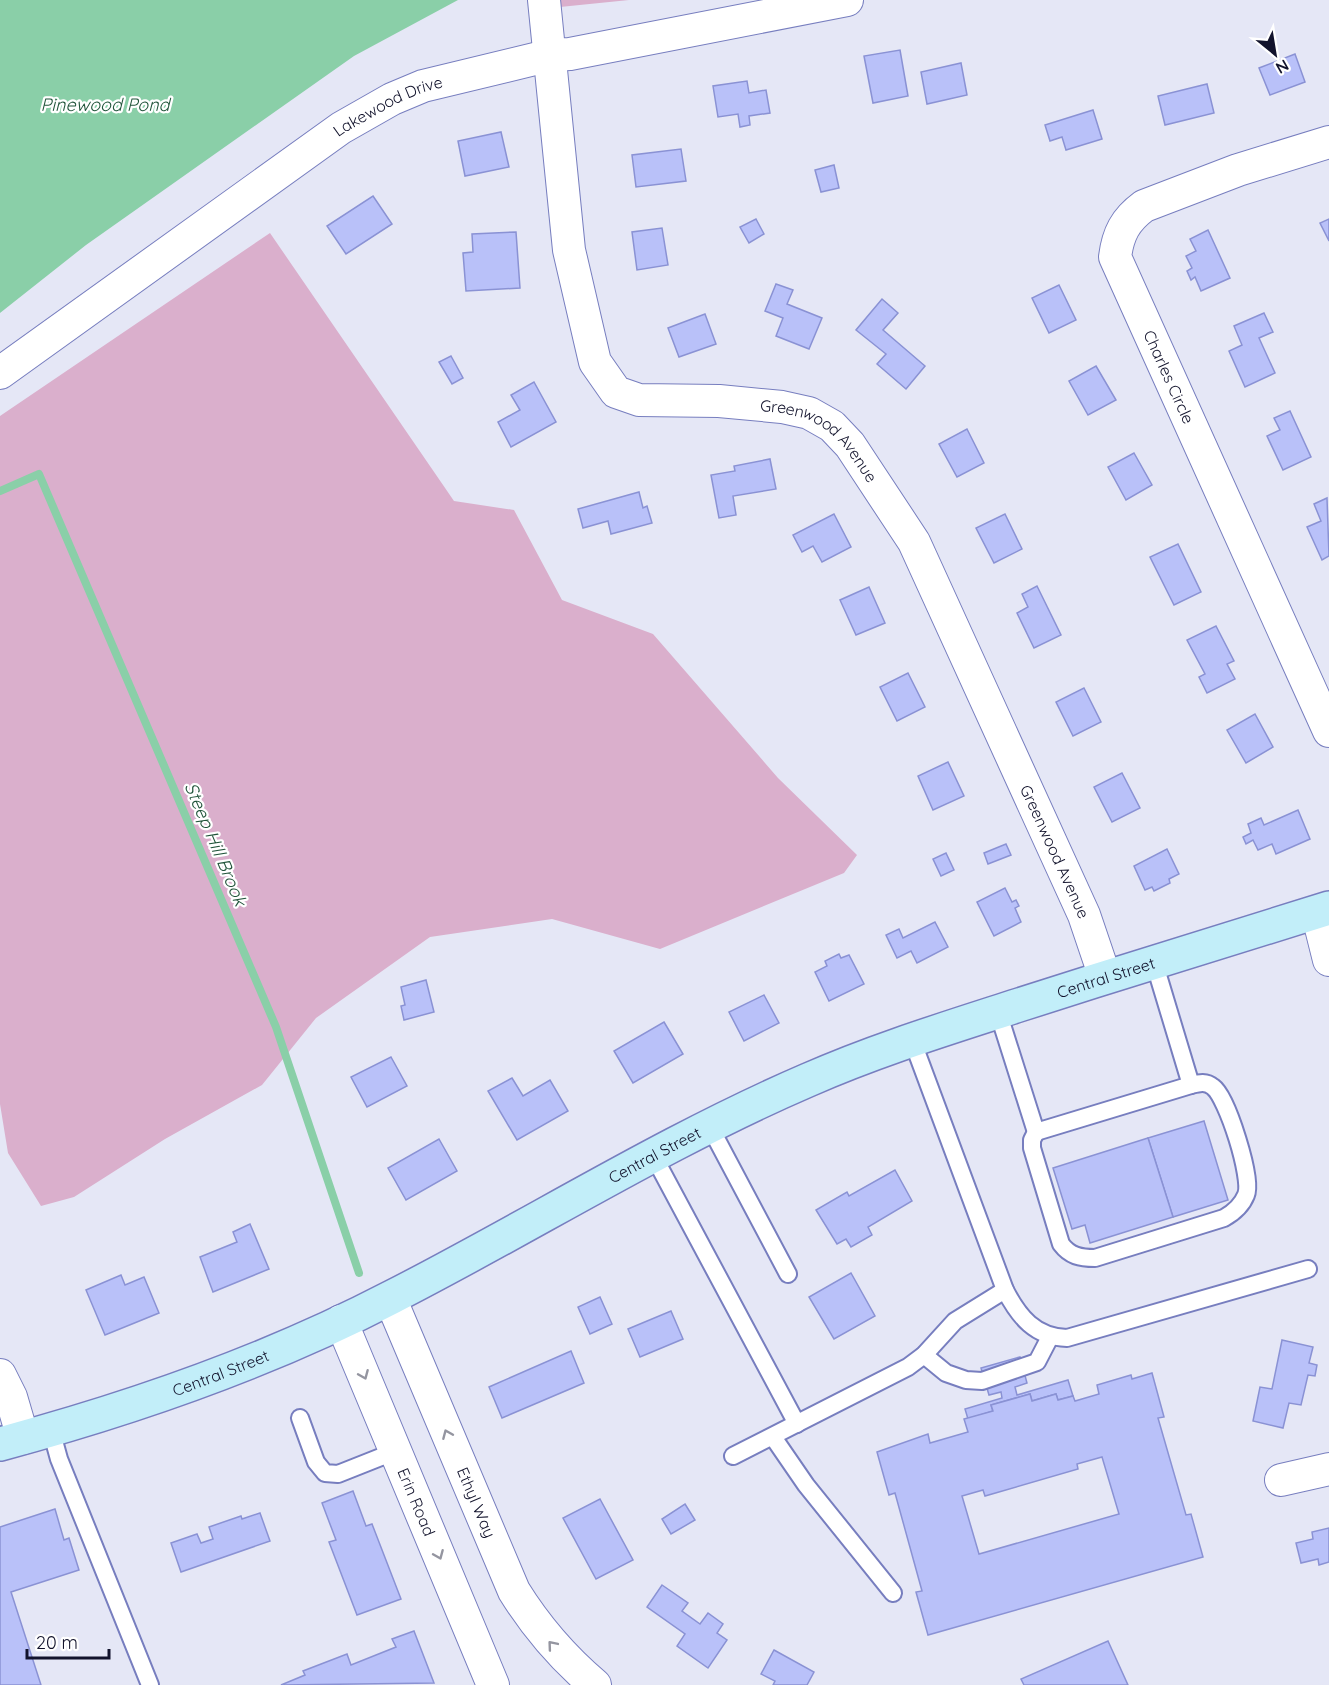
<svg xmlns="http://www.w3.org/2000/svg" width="1329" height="1685" viewBox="0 0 1329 1685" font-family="Quicksand,sans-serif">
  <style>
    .green { fill: #daafcc }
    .water { fill: #8acfa8 }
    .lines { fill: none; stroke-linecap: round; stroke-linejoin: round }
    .stream { stroke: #8acfa8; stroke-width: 8 }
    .building { fill: #b9c1f9; stroke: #8a92d4; stroke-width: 1.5; fill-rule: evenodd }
    .lane-casing { stroke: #777ebf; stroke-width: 20 }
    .street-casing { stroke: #777ebf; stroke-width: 34 }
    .secondary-casing { stroke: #777ebf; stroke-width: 36 }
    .lane { stroke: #fff; stroke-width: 16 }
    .street { stroke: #fff; stroke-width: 32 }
    .secondary { stroke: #c2eef9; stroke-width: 33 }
    .oneway { stroke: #9495a0 }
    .labels { text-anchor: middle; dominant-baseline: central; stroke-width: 4.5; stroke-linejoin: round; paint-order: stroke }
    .street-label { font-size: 16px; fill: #12132c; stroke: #fff }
    .water-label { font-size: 18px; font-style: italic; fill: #20543a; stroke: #fff }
  </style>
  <rect width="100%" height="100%" fill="#e5e7f6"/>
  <g class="green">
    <path d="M560,0h69l-69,7z"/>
    <path d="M270,233l184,268 60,9 48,90 91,34 125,144 79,77 -13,18 -184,76 -108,-30 -122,18 -114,81 -54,67 -97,54 -91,58 -33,9 -33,-53 -8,-49v-688z"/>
  </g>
  <path class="water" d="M0,0h458l-104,56 -268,189 -86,68z"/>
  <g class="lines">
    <path class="stream" d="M0,491l39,-17 237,553 83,246"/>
  </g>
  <g class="building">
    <path d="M900,50l8,46 -35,7 -9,-47z"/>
    <path d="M1295,54l10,28 -35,13 -11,-27z"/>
    <path d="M961,63l6,32 -40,9 -6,-32z"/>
    <path d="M747,81l2,12 17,-3 4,23 -21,3 1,9 -10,2 -2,-13 -20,3 -5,-31z"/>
    <path d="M1207,84l7,29 -49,12 -7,-29z"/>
    <path d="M1093,110l9,29 -36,11 -4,-13 -12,4 -5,-16z"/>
    <path d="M501,132l8,35 -44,9 -7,-35z"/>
    <path d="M681,149l5,32 -50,6 -4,-32z"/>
    <path d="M834,165l5,23 -18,4 -6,-22z"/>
    <path d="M373,196l19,28 -46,30 -19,-28z"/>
    <path d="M756,219l8,15 -15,9 -9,-16z"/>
    <path d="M1329,219v22l-9,-18z"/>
    <path d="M662,228l6,37 -31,5 -5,-38z"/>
    <path d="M1208,230l22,48 -29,13 -6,-14 -4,3 -4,-9 5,-3 -6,-12 10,-5 -6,-12z"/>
    <path d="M516,232l4,56 -54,3 -3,-38 10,-1 -1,-18z"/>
    <path d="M776,284l17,6 -6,14 35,14 -13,31 -33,-13 7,-18 -18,-7z"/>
    <path d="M1059,285l17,35 -27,13 -17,-35z"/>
    <path d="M882,299l16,14 -15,17 42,36 -19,23 -29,-25 9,-10 -30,-24z"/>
    <path d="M1264,313l9,19 -14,6 16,35 -30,14 -16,-36 13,-6 -8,-19z"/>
    <path d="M705,314l11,30 -37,13 -11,-29z"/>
    <path d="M451,356l12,22 -11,6 -13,-22z"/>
    <path d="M1096,366l20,34 -28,15 -19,-34z"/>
    <path d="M534,382l22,40 -45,25 -13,-25 22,-12 -9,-15z"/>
    <path d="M1290,411l21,46 -28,13 -16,-34 13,-6 -6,-12z"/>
    <path d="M967,429l17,34 -27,14 -18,-33z"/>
    <path d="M1134,453l18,32 -26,15 -18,-33z"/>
    <path d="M770,459l6,30 -43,7 3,19 -17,3 -8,-43 24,-4 -1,-5z"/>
    <path d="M639,492l4,16 4,-2 5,17 -41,11 -3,-13 -25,7 -5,-19z"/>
    <path d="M1327,498l2,58 -7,4 -15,-33 14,-6 -7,-17z"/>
    <path d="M834,514l17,33 -29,15 -9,-16 -11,6 -9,-17z"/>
    <path d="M1005,514l17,35 -28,14 -18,-35z"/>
    <path d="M1178,544l23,48 -27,13 -24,-48z"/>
    <path d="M1037,586l24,49 -27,13 -17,-35 11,-6 -6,-13z"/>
    <path d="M869,587l16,36 -29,12 -16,-35z"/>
    <path d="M1216,626l18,35 -7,3 8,15 -28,14 -8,-16 6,-3 -18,-34z"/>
    <path d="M908,673l17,34 -28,14 -17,-34z"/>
    <path d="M1084,688l17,34 -28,14 -17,-34z"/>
    <path d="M1255,714l18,33 -27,16 -19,-33z"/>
    <path d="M948,762l16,34 -31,14 -15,-34z"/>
    <path d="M1122,773l18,35 -28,14 -18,-35z"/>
    <path d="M1298,810l12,29 -34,15 -4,-10 -14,6 -5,-10 -7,4 -3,-7 8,-4 -3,-9 13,-6 3,7z"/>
    <path d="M1006,844l5,11 -23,9 -4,-11z"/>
    <path d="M1167,849l12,25 -10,5 1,4 -16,8 -2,-4 -7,3 -11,-24z"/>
    <path d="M946,853l8,17 -13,6 -8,-17z"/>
    <path d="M1005,888l7,14 4,-2 3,6 -4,2 6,14 -27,14 -17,-34z"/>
    <path d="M935,922l13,25 -31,16 -6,-12 -14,7 -11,-23 13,-6 4,9z"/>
    <path d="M839,954l2,4 8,-3 15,29 -35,17 -14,-29 12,-6 -2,-5z"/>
    <path d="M426,980l8,32 -30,8 -3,-14 4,-1 -4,-18z"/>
    <path d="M764,995l15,28 -35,18 -15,-29z"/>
    <path d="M664,1022l19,32 -50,29 -19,-32z"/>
    <path d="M391,1057l16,29 -40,21 -16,-30z"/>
    <path d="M512,1078l11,18 27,-16 18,31 -51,29 -29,-49z"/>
    <path d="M1204,1121l24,79 -55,17 -25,-79z"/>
    <path d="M1148,1138l25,79 -83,26 -5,-18 -13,4 -19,-61z"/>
    <path d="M439,1139l18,32 -51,29 -18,-32z"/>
    <path d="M895,1170l17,31 -44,26 4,8 -21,12 -5,-8 -9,5 -21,-34 31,-18 2,4z"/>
    <path d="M250,1224l19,45 -56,23 -13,-35 37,-15 -4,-10z"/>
    <path d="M851,1273l24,43 -41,23 -25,-42z"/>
    <path d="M121,1275l4,10 19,-8 15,36 -54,22 -19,-45z"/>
    <path d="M600,1297l12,27 -22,10 -12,-27z"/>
    <path d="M671,1311l12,28 -43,18 -12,-28z"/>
    <path d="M1282,1340l31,7 -4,16 8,2 -2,11 -7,-1 -7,30 -12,-2 -6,25 -30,-7 7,-34 12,2z"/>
    <path d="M571,1351l13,32 -82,35 -13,-31z"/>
    <path d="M1020,1357l7,26 -12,4 2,8 51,-15 5,16 -15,4 -2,-6 -24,7 -2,-7 -39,11 2,6 -25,8 -3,-10 37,-11 -1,-6 -12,3 -8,-27z"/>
    <path d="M1152,1373l12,44 -6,1 28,97 5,-1 12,43 -275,78 -12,-43 6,-1 -27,-98 -6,2 -12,-43 51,-18 2,9 38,-11 -4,-13 29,-8 -2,-6 39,-11 2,7 24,-7 2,6 15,-4 2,5 24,-7 -2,-9 34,-10 1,4zM1102,1457l17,57 -140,40 -17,-58 21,-6 2,6 93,-27 -1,-5z"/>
    <path d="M353,1491l13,35 6,-2 29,75 -44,16 -28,-73 7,-2 -14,-37z"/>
    <path d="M600,1499l33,61 -37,19 -33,-61z"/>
    <path d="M685,1504l10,16 -24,14 -9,-15z"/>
    <path d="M55,1509l9,31 5,-2 10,32 -68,22 30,93h-41v-158z"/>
    <path d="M260,1513l10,28 -89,31 -10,-29 26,-9 4,9 12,-4 -4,-12 32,-11 1,3z"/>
    <path d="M1329,1528v34l-10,3 -1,-6 -17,4 -5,-20 17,-4 -1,-7z"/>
    <path d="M662,1585l26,18 -6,8 18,13 8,-11 15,11 -6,9 10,7 -19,28 -31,-22 8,-12 -38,-27z"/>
    <path d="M414,1631l20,52 -153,2 24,-10 -2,-4 44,-17 4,11 45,-18 -4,-8z"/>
    <path d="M1108,1641l20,44h-104l-3,-6z"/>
    <path d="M774,1650l40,22 -7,13h-34l2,-4 -14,-7z"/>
  </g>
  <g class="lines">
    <defs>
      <g id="lane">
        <path d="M998,1012l38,120 155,-47 -37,-123"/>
        <path d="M912,1040l93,250c14,27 30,47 62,48l241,-69"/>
        <path d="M710,1127l78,147"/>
        <path d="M1036,1132l-4,8v8l29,96c9,12 19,14 34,14l129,-40c9,-5 18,-13 22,-23 7,-16 -19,-98 -33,-108 -7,-6 -14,-4 -22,-2"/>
        <path d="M653,1155l144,269"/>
        <path d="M924,1355l22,18 20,7 16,1 55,-19 13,-25"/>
        <path d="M300,1418l16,44 9,11 13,1 58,-23"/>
        <path d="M51,1430l8,29 91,226"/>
        <path d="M773,1437l33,48 87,108"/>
        <path d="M733,1456l175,-89 16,-12 31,-34 50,-31"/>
      </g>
      <g id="street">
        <path id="s1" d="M544,0l25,250 26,112 21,30 23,8 80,1 63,6 27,6 23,13 18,19 64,97 170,373 21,62"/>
        <path id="s2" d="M1329,142l-91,28 -94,36c-19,14 -26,28 -29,51l214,474"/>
        <path id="s3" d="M0,373l341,-245 51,-29 31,-13 128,-31 19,-1 277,-54"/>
        <path d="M1317,912l12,48"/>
        <path id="s4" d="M390,1298l124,293c23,37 48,66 81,94"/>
        <path id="s5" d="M341,1321l152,364"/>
        <path d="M0,1375l11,22 12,41"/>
        <path d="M1281,1480l48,-11"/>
      </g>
      <g id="secondary">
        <path id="s6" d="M0,1444c134,-36 269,-83 392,-147 139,-71 272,-155 416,-217 68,-30 140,-52 211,-75 103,-33 206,-65 310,-97"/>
      </g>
    </defs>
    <use href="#lane" class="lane-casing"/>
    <use href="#street" class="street-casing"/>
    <use href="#secondary" class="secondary-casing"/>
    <use href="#lane" class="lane"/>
    <use href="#street" class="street"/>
    <use href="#secondary" class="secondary"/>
  </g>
  <defs><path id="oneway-chevron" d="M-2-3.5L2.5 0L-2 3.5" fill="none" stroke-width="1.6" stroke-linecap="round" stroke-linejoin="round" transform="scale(1.5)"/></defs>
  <g class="oneway">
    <use href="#oneway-chevron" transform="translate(364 1375) rotate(67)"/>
    <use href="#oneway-chevron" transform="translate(447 1434) rotate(-113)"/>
    <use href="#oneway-chevron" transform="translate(439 1555) rotate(67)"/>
    <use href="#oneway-chevron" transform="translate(552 1645) rotate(-130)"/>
  </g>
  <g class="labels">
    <g class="street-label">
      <text stroke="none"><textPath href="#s3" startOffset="472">Lakewood Drive</textPath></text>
      <text stroke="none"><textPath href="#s2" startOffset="388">Charles Circle</textPath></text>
      <text stroke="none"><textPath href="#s1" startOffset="621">Greenwood Avenue</textPath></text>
      <text stroke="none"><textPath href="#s1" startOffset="1107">Greenwood Avenue</textPath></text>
      <text stroke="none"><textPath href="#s6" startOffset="1204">Central Street</textPath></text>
      <text stroke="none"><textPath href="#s6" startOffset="718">Central Street</textPath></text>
      <text stroke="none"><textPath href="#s6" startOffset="232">Central Street</textPath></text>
      <text stroke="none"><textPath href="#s4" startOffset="222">Ethyl Way</textPath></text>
      <text stroke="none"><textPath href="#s5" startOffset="196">Erin Road</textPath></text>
    </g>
    <g class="water-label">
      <text x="105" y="104">Pinewood Pond</text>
      <text transform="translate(216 844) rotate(67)">Steep Hill Brook</text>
    </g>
  </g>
  <g transform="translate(1275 54) rotate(150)" stroke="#ffffff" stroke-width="4.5" paint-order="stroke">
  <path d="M0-4.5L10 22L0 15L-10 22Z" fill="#12132c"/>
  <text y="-9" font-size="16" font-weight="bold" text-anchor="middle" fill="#12132c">N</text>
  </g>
  <path d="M27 1649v9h82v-9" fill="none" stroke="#12132c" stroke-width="3"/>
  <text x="36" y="1649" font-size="18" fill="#12132c" stroke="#ffffff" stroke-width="4.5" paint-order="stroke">20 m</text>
</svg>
